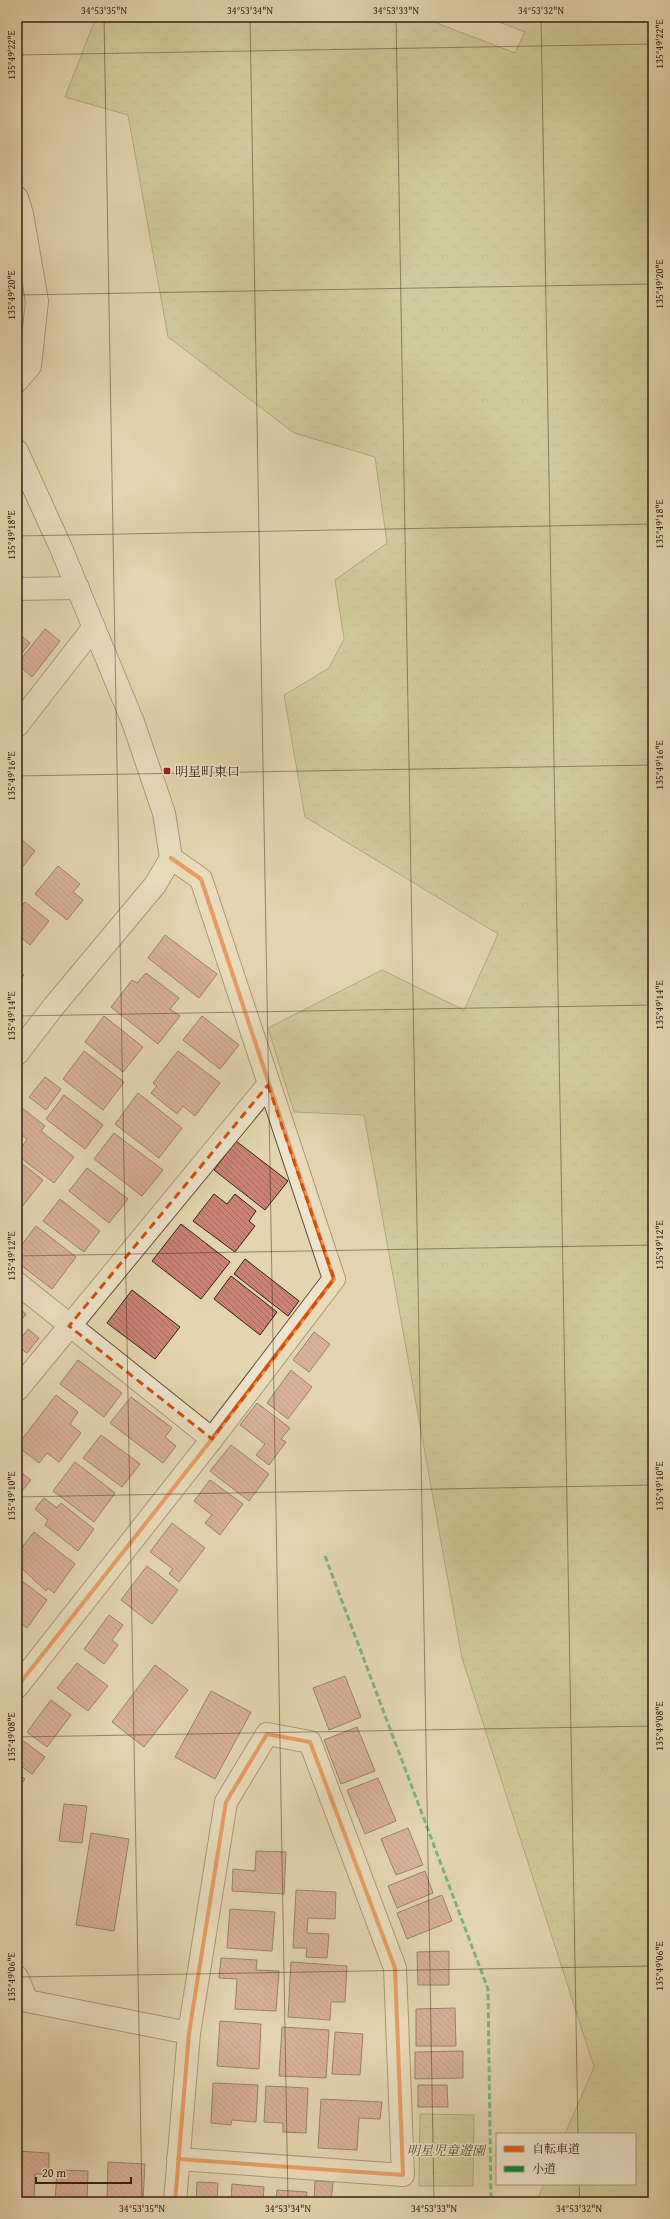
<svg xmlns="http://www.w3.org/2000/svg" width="670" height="2219" viewBox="0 0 670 2219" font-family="'Gentium Book Plus','Noto Serif JP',serif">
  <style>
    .forest { fill: url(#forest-crowns); stroke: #776e4c }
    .building { fill: url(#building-back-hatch); stroke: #332012 }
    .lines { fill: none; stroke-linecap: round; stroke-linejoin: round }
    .minor-casing { stroke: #5f4e39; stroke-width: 24 }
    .minor { stroke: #ede4cb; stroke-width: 22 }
    .quiet { stroke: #00873e; stroke-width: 3; stroke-dasharray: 6 3; stroke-linecap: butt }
    .cycleway-casing { stroke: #ede4cb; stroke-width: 6 }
    .cycleway { stroke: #e8590c; stroke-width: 4 }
    .marked { fill: none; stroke: #cd500d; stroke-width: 3; stroke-dasharray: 8 5; stroke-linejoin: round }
    .ticks { fill: none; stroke: #332012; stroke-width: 1; stroke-opacity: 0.45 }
    .poi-dot { fill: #8f2418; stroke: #ede4cb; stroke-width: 1.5 }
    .labels { text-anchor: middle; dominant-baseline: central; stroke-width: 3; stroke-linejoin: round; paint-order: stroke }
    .poi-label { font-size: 13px; fill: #332012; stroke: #ede4cb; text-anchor: start }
    .park-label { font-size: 13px; font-style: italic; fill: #55472f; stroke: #ede4cb }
    .neatline { fill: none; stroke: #332012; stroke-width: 1.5 }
    .ticks-label { font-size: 10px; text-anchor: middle; fill: #332012 }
  </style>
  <defs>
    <pattern id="forest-crowns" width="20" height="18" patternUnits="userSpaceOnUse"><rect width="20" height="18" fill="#bbbc85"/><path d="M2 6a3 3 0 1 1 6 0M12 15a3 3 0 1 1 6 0" fill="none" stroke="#a1a172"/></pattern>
    <pattern id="building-back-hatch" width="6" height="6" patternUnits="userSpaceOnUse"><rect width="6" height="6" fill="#cb8376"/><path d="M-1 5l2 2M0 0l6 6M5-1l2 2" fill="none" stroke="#a56b5f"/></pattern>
  </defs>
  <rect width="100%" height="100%" fill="#e3d6af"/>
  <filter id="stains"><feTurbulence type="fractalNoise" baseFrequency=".005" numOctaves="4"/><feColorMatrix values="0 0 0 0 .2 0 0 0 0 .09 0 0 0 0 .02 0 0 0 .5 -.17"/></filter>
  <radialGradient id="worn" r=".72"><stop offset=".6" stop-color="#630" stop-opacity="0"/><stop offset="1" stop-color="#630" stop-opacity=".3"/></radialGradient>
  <g class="forest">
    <path d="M96,17h325l94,36 10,-21 -39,-15h167v2185h-117l8,-18h91v-50h-70l29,-67 -132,-409 -98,-543 -70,-3 -26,-84 114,-58 82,40 34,-76 -193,-117 -21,-122 45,-27 15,-29 -9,-59 52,-37 -12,-86 -81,-24 -126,-96 -40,-222 -63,-18z"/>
    <path d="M420,2114l54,1 -1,71h-54z"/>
  </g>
  <g class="building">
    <path d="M45,629l15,12 -28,36 -15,-13z"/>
    <path d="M17,632l13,11 -13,16z"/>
    <path d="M17,836l18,15 -18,23z"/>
    <path d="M58,866l22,18 -7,8 10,8 -16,20 -32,-26z"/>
    <path d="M25,902l24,19 -19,24 -13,-11v-23z"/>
    <path d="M165,935l52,39 -18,24 -51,-40z"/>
    <path d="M17,969l7,6 -7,8z"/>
    <path d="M146,973l33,25 -9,11 10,7 -22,28 -47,-37 21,-27 5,3z"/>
    <path d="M104,1016l39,31 -20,25 -38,-30z"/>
    <path d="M202,1016l37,29 -19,24 -37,-29z"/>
    <path d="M84,1051l40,31 -21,28 -40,-31z"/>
    <path d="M178,1051l42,32 -25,33 -12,-10 -6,8 -26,-21 6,-7 -4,-3z"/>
    <path d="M45,1077l16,12 -15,21 -17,-13z"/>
    <path d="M138,1093l44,35 -23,30 -44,-34z"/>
    <path d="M64,1095l39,30 -18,24 -39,-30z"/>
    <path d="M22,1108l23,18 -4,5 33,26 -20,26 -37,-28 10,-16 -10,-8v-17z"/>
    <path d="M114,1133l49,37 -21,26 -48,-37z"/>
    <path d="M236,1141l52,40 -23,29 -51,-40z"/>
    <path d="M17,1160l26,20 -22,28 -4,-3z"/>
    <path d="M87,1168l41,31 -19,24 -40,-32z"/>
    <path d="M214,1194l13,10 8,-10 21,17 -7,10 6,5 -20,26 -42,-31z"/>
    <path d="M60,1199l40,32 -16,21 -41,-31z"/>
    <path d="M181,1224l49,38 -29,37 -49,-38z"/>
    <path d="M36,1226l40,31 -24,32 -35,-27v-11z"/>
    <path d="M245,1259l54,42 -11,15 -54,-42z"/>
    <path d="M231,1276l46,36 -17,23 -46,-36z"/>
    <path d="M132,1290l48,37 -25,32 -48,-36z"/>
    <path d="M17,1307l9,7 -9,12z"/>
    <path d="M28,1329l11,9 -12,15 -10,-7v-3z"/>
    <path d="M314,1332l16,12 -21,28 -16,-12z"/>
    <path d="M78,1360l44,33 -18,24 -44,-33z"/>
    <path d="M291,1370l21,17 -24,32 -21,-16z"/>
    <path d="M56,1395l22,17 -8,12 11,9 -22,29 -12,-9 -8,10 -22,-17z"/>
    <path d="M131,1397l41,31 -7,9 11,9 -13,17 -53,-40z"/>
    <path d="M257,1403l33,25 -9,11 5,3 -17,23 -13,-10 9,-11 -25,-19z"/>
    <path d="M101,1435l39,29 -18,23 -39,-29z"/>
    <path d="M231,1445l38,29 -20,27 -39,-30z"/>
    <path d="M75,1462l40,31 -21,29 -41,-31z"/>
    <path d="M17,1469l14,11 -14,17z"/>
    <path d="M210,1480l33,24 -23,31 -15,-12 7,-8 -18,-14z"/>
    <path d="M44,1498l13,10 4,-5 33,26 -16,22 -33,-26 3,-5 -13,-11z"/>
    <path d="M172,1523l33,25 -26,34 -10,-8 4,-5 -23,-17z"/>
    <path d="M34,1532l41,32 -21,29 -6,-5 -2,3 -29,-27v-10z"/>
    <path d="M147,1566l31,24 -26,34 -31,-24z"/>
    <path d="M17,1577l30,23 -20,28 -10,-8z"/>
    <path d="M109,1615l14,10 -11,15 6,5 -14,19 -20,-15z"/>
    <path d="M77,1663l31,23 -20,25 -31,-23z"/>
    <path d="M155,1665l33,25 -44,57 -32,-25z"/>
    <path d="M345,1676l16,41 -32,13 -16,-42z"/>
    <path d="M211,1691l40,21 -36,67 -40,-22z"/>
    <path d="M51,1700l20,15 -24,32 -20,-15z"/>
    <path d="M357,1727l18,44 -34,13 -17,-44z"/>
    <path d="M18,1737l27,20 -13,17 -15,-11z"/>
    <path d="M17,1773l8,6 -8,11z"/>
    <path d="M378,1778l18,43 -31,13 -18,-44z"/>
    <path d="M64,1804l23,2 -5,37 -23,-2z"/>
    <path d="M408,1828l15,37 -27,10 -15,-36z"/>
    <path d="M91,1833l38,6 -15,92 -38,-6z"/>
    <path d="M256,1851l30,1 -2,42 -52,-3 1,-22 22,2z"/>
    <path d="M425,1871l8,22 -36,15 -9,-22z"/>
    <path d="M296,1890l40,2 -1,27 -27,-1 -1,15 22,1 -2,24 -21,-1 1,-9h-14z"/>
    <path d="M442,1895l10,26 -45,18 -10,-26z"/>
    <path d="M230,1909l45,3 -3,39 -45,-3z"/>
    <path d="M449,1951v34h-31l-1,-33z"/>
    <path d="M221,1958l36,2 -1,10 23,1 -3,40 -41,-2 2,-30 -18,-1z"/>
    <path d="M291,1962l56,4 -2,36h-14l-1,18 -42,-3z"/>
    <path d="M455,2008l1,38h-40v-37z"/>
    <path d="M220,2021l41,3 -2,45 -42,-3z"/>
    <path d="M282,2027l47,3 -3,48 -47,-2z"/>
    <path d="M335,2032l28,2 -3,41 -28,-1z"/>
    <path d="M463,2051v27l-48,1v-27z"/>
    <path d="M213,2083l45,2 -2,37 -24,-2 -1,5 -20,-2z"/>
    <path d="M418,2085h29l1,22h-30z"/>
    <path d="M266,2086l42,2 -2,45 -23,-1v-9l-19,-1z"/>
    <path d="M321,2099l61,3 -2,17 -21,-1 -2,32 -39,-2z"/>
    <path d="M17,2151l32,2v21h-14l-1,28h-17z"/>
    <path d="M108,2162l37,2 -2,38h-36z"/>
    <path d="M57,2170l31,1 -1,31h-32z"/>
    <path d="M315,2181l18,1 -2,20h-17z"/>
    <path d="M197,2182l21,1 -1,19h-21z"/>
    <path d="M232,2184l32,3 -1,15h-32z"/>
    <path d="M277,2190l30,2 -1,10h-30z"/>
  </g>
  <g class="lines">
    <defs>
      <g id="minor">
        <path d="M17,198l5,16 15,87 -7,65 -13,15"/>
        <path d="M17,451l44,97 72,174 31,91 7,45 -16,27 -101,121 -37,48"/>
        <path d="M17,589l61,-1"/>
        <path d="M17,726l77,-99"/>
        <path d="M17,1283l195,156"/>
        <path d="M17,1390l251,-305"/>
        <path d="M17,1687l195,-248 122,-160 -133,-400 -30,-21"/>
        <path d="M17,1977l10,24 162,32"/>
        <path d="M175,2202l14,-169 37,-231 41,-68 43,8 85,226 8,207 -225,-16"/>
      </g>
    </defs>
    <use href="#minor" class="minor-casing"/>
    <use href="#minor" class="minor"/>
    <path class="quiet" d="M325,1556l163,433 3,213"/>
    <defs>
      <g id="cycleway">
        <path d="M17,1687l195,-248 122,-160 -133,-400 -30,-21"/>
        <path d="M175,2202l14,-169 37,-231 41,-68 43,8 85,226 8,207 -225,-16"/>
      </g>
    </defs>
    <use href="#cycleway" class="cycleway-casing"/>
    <use href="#cycleway" class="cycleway"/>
  </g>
  <path d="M0 0H670V2219H0ZM268,1085l66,194 -122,160 -143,-113z" fill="#e3d6af" fill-opacity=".55" fill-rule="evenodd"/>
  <path class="marked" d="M268,1085l66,194 -122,160 -143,-113z"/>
  <path class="ticks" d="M104,17l38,2185M250,17l38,2185M396,17l38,2185M541,17l37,2117M17,55l636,-11M17,295l636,-11M17,536l636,-12M17,776l636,-11M17,1016l636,-11M17,1256l636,-11M17,1497l636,-12M17,1737l636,-11M17,1977l636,-11M579,2184l1,18"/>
  <rect class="poi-dot" x="163" y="767" width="8" height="8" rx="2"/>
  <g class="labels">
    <g class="poi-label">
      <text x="175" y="771">明星町東口</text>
    </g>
    <g class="park-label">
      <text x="446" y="2150">明星児童遊園</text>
    </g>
  </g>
  <rect width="670" height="2219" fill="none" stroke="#e3d6af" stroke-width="44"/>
  <rect x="496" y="2133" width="140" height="52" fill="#ede4cb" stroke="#a39681"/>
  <rect x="504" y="2146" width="20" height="6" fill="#e8590c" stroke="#a39681"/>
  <text x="532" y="2153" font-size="12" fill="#332012">自転車道</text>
  <rect x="504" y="2166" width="20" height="6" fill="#00873e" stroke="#a39681"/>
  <text x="532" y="2173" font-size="12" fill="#332012">小道</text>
  <path d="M36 2177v6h95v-6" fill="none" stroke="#332012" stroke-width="2"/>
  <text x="42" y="2177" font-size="12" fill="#332012" stroke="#ede4cb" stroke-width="3" paint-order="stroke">20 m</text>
  <rect x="22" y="22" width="626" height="2175" class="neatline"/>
  <g class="ticks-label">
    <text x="104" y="14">34°53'35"N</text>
    <text x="250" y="14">34°53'34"N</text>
    <text x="396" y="14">34°53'33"N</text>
    <text x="541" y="14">34°53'32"N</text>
    <text transform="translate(659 44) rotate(-90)" y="4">135°49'22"E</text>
    <text transform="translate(11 55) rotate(-90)" y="4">135°49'22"E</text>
    <text transform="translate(659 284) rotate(-90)" y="4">135°49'20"E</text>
    <text transform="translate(11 295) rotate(-90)" y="4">135°49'20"E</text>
    <text transform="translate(659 524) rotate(-90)" y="4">135°49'18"E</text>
    <text transform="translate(11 535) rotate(-90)" y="4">135°49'18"E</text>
    <text transform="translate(659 765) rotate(-90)" y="4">135°49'16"E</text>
    <text transform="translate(11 776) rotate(-90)" y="4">135°49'16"E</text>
    <text transform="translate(659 1005) rotate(-90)" y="4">135°49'14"E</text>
    <text transform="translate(11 1016) rotate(-90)" y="4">135°49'14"E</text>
    <text transform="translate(659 1245) rotate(-90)" y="4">135°49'12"E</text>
    <text transform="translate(11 1256) rotate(-90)" y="4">135°49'12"E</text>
    <text transform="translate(659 1486) rotate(-90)" y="4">135°49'10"E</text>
    <text transform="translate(11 1496) rotate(-90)" y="4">135°49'10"E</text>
    <text transform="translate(659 1726) rotate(-90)" y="4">135°49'08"E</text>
    <text transform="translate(11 1737) rotate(-90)" y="4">135°49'08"E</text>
    <text transform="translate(659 1966) rotate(-90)" y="4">135°49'06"E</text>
    <text transform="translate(11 1977) rotate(-90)" y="4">135°49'06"E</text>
    <text x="142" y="2212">34°53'35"N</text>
    <text x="288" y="2212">34°53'34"N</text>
    <text x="434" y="2212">34°53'33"N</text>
    <text x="579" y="2212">34°53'32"N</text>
  </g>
  <rect width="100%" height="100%" filter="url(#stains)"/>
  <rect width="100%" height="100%" fill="url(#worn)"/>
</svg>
